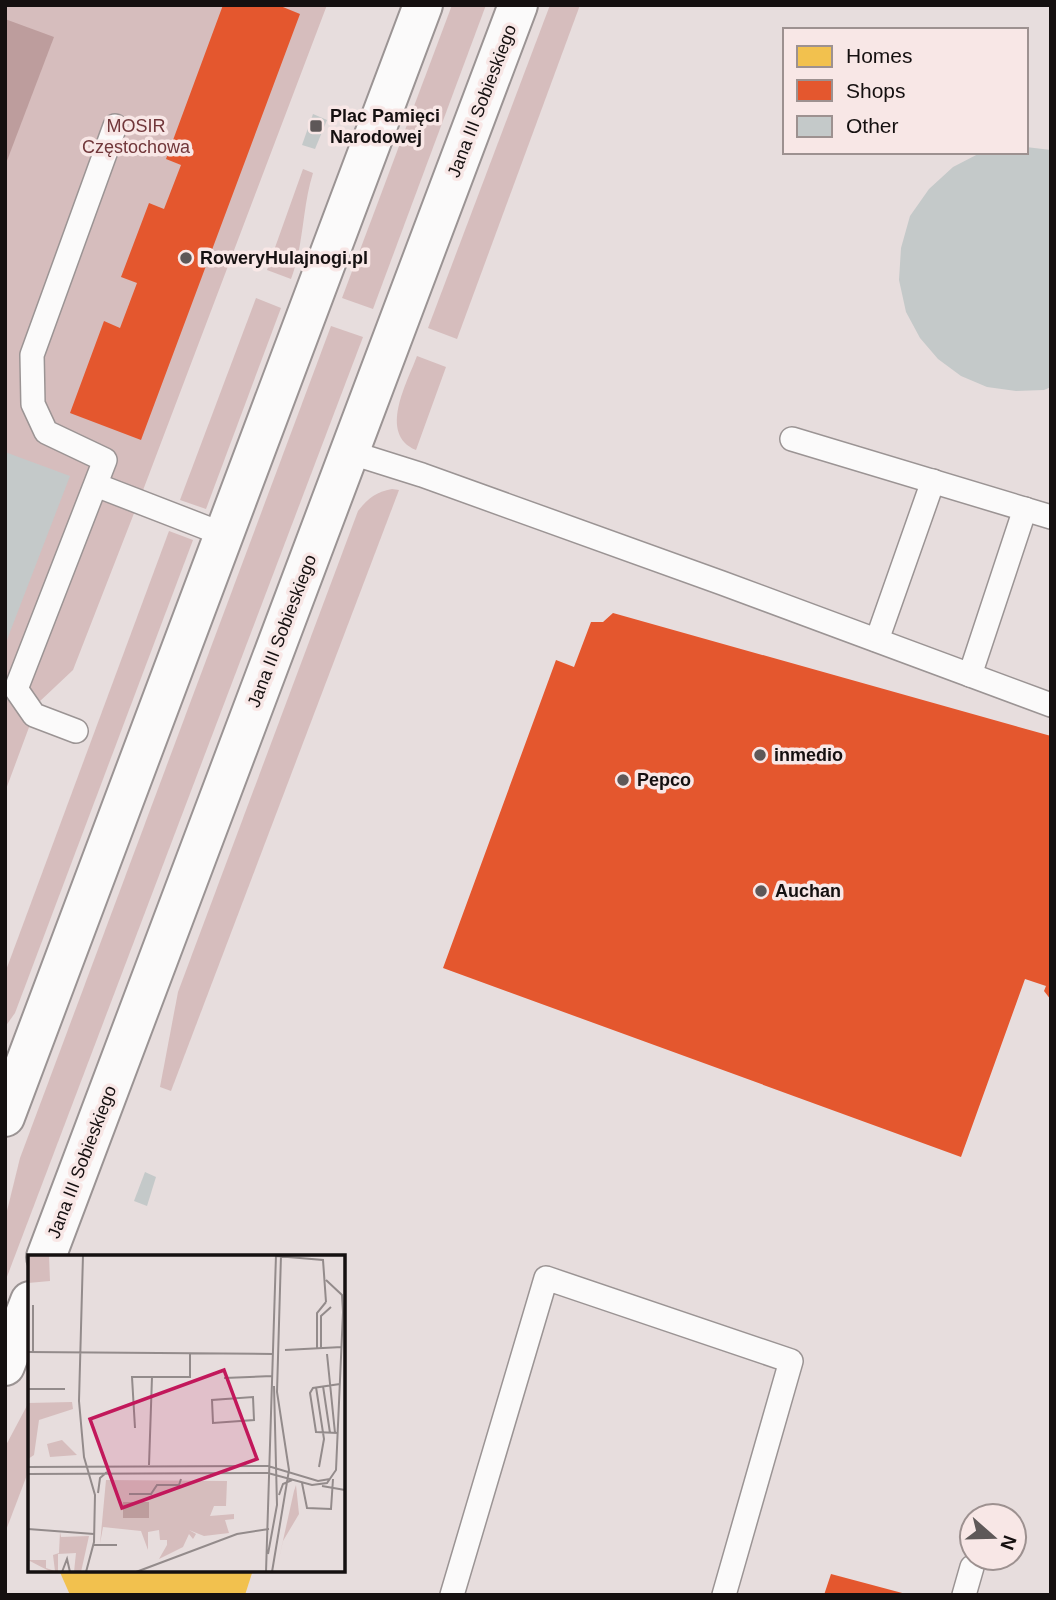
<svg xmlns="http://www.w3.org/2000/svg" width="1056" height="1600" viewBox="0 0 1056 1600" font-family="Helvetica,sans-serif">
  <style>
    .green { fill: #d6bdbd }
    .water { fill: #bd9d9d }
    .homes { fill: #f2c14e }
    .shops { fill: #e4572e }
    .building { fill: #c4c9c9 }
    .lines { fill: none; stroke-linecap: round; stroke-linejoin: round }
    .service-casing { stroke: #9b9494; stroke-width: 26 }
    .tertiary-casing { stroke: #9b9494; stroke-width: 42 }
    .service { stroke: #fbfafa; stroke-width: 23 }
    .tertiary { stroke: #fbfafa; stroke-width: 38 }
    .poi-dot { fill: #5e5858; stroke: #f8e7e6; stroke-width: 2.5 }
    .labels { text-anchor: middle; dominant-baseline: central; stroke-width: 7; stroke-linejoin: round; paint-order: stroke }
    .street-label { font-size: 18px; fill: #151010; stroke: #f8e7e6 }
    .poi-label { font-size: 18px; font-weight: bold; fill: #151010; stroke: #f8e7e6; text-anchor: start }
    .park-label { font-size: 18px; fill: #71373a; stroke: #f8e7e6 }
    .inset-road { fill: none; stroke: #938b8b; stroke-width: 2 }
    .view { fill: #c2185b; fill-opacity: 0.15; stroke: #c2185b; stroke-width: 3.5 }
    .inset-edge { fill: none; stroke: #151010; stroke-width: 3.5 }
  </style>
  <rect width="100%" height="100%" fill="#e7dddd"/>
  <g class="green">
    <path d="M5,5h322l-182,480 -72,185 -35,33 -33,89z"/>
    <path d="M452,5h34l-113,304 -31,-11z"/>
    <path d="M550,5h30l-123,334 -29,-11z"/>
    <path d="M303,169l10,4c-11,35 -9,72 -22,106l-24,-9z"/>
    <path d="M256,298l25,10 -75,201 -26,-9z"/>
    <path d="M331,326l32,11 -358,945v-63l15,-61z"/>
    <path d="M417,356l29,11 -30,83c-38,-16 -9,-67 1,-94z"/>
    <path d="M392,489l7,1 -228,601 -11,-4 18,-95 180,-481c10,-13 18,-19 34,-22z"/>
    <path d="M169,531l24,9 -178,473 -10,14v-54z"/>
    <path d="M30,1400v67l-25,66v-86z"/>
  </g>
  <path class="water" d="M5,19l49,18 -49,129z"/>
  <path class="homes" d="M59,1570h194l-8,25h-175z"/>
  <g class="shops">
    <path d="M223,5h55l22,9 -159,426 -71,-27 34,-92 16,7 17,-45 -16,-6 28,-74 15,6 17,-44 -15,-6z"/>
    <path d="M613,613l438,123v264l-7,-9 2,-5 -21,-7 -64,178 -518,-189 113,-308 18,7 17,-45h12z"/>
    <path d="M831,1574l75,20v1h-82z"/>
  </g>
  <g class="building">
    <path d="M313,114l14,6 -12,29 -13,-4z"/>
    <path d="M1026,147l25,3v237l-7,3 -28,1 -29,-4 -26,-11 -23,-17 -18,-21 -14,-26 -7,-32 2,-32 9,-32 19,-27 24,-22 29,-15h44z"/>
    <path d="M5,452l65,24 -65,169z"/>
    <path d="M145,1172l11,5 -9,29 -13,-5z"/>
  </g>
  <g class="lines">
    <defs>
      <g id="service">
        <path d="M792,439l259,78"/>
        <path d="M349,452l73,23 300,108 329,122"/>
        <path d="M96,485l129,50"/>
        <path d="M877,640l56,-159"/>
        <path d="M970,675l55,-166"/>
        <path d="M76,731l-42,-16 -18,-26 89,-229 -59,-28 -13,-28 -1,-49 83,-229"/>
        <path d="M452,1595l94,-317 245,83 -67,234"/>
        <path d="M964,1595l8,-28"/>
      </g>
      <g id="tertiary">
        <path d="M5,1117l418,-1112"/>
        <path d="M46,1257l472,-1252"/>
        <path d="M5,1366l25,-65"/>
      </g>
    </defs>
    <use href="#service" class="service-casing"/>
    <use href="#tertiary" class="tertiary-casing"/>
    <use href="#service" class="service"/>
    <use href="#tertiary" class="tertiary"/>
  </g>
  <g class="poi-dot">
    <rect x="309" y="119" width="14" height="14" rx="3.5"/>
    <circle cx="186" cy="258" r="7"/>
    <circle cx="760" cy="755" r="7"/>
    <circle cx="623" cy="780" r="7"/>
    <circle cx="761" cy="891" r="7"/>
  </g>
  <g class="labels">
    <g class="street-label">
      <text transform="translate(482 101) rotate(-69)">Jana III Sobieskiego</text>
      <text transform="translate(282 631) rotate(-69)">Jana III Sobieskiego</text>
      <text transform="translate(82 1162) rotate(-69)">Jana III Sobieskiego</text>
    </g>
    <g class="poi-label">
      <text x="330" y="116">Plac Pamięci<tspan x="330" dy="21">Narodowej</tspan></text>
      <text x="200" y="258">RoweryHulajnogi.pl</text>
      <text x="774" y="755">inmedio</text>
      <text x="637" y="780">Pepco</text>
      <text x="775" y="891">Auchan</text>
    </g>
    <g class="park-label">
      <text x="136" y="126">MOSIR<tspan x="136" dy="21">Częstochowa</tspan></text>
    </g>
  </g>
  <g transform="translate(28 1255)">
    <rect width="317" height="317" fill="#e7dddd"/>
    <path d="M0,0h21l1,26 -22,2zM44,147l1,7 -34,11 -5,35 -6,4v-56zM34,185l15,15 -27,2 -3,-13zM78,225l121,1 -1,25h-12l-4,10 24,-2v5l-9,1 4,13 -25,3 -15,-6 7,4 -3,5 -4,-5 -6,13 -24,12 8,-14v-5h-7l-1,-10 -11,2v18l-7,-19 -38,-4 -3,17zM268,230l3,29 -16,27 -5,22 16,-72zM32,277l1,5 28,-1 -8,36h-7l2,-19 -18,1v18h-7l-23,-12h18v8l9,3 -2,-16 6,-2z" fill="#d6bdbd"/>
    <path d="M95,247h26v16h-26z" fill="#bd9d9d"/>
    <path class="inset-road" d="M55,0l-4,146 5,56 11,38 -1,47 -8,30M248,1l47,4 3,42M289,93v-35l9,-11M293,93v-32l10,-9M257,95l57,-3M0,97l245,2M5,97v-47M299,99l8,79M196,123l48,-2M295,131l7,47M288,132l8,52 -5,28M0,134h37M225,142l1,23 -41,3 -1,-23zM107,173l-3,-51h20M310,178l-22,-1 -6,-39 3,-5 27,-4M121,210l3,-88h38v-23M0,212l240,-1 50,15 12,-2M0,219l240,-1 44,12 15,-2 9,-13 7,-158 -1,-17 -16,-15M274,228l5,25 24,1 2,-30M294,231l23,4M70,238l2,-15 7,-6M101,239h22l6,-9h22l2,-6M251,240l4,-11 9,-4M0,274l66,5M65,290h24M240,299l9,-49 -3,-119M34,317l5,-13 3,13M108,317l101,-38 32,-5M238,317l10,-317M244,317l17,-102 -12,-78 4,-137"/>
    <path class="view" d="M196,115l33,89 -135,49 -32,-89z"/>
    <rect width="317" height="317" class="inset-edge"/>
  </g>
  <rect width="1056" height="1600" fill="none" stroke="#151010" stroke-width="14"/>
  <rect x="783" y="28" width="245" height="126" fill="#f8e7e6" stroke="#9d9190" stroke-width="2"/>
  <rect x="797" y="46" width="35" height="21" fill="#f2c14e" stroke="#9d9190" stroke-width="2"/>
  <text x="846" y="63" font-size="21" fill="#151010">Homes</text>
  <rect x="797" y="80" width="35" height="21" fill="#e4572e" stroke="#9d9190" stroke-width="2"/>
  <text x="846" y="98" font-size="21" fill="#151010">Shops</text>
  <rect x="797" y="116" width="35" height="21" fill="#c4c9c9" stroke="#9d9190" stroke-width="2"/>
  <text x="846" y="133" font-size="21" fill="#151010">Other</text>
  <g transform="translate(993 1537) rotate(110)"><circle r="33" fill="#f8e7e6" stroke="#9d9190" stroke-width="2"/>
  <path d="M0-5L12 26L0 18L-12 26Z" fill="#5e5858"/>
  <text y="-10" font-size="19" font-weight="bold" text-anchor="middle" fill="#151010">N</text>
  </g>
</svg>
